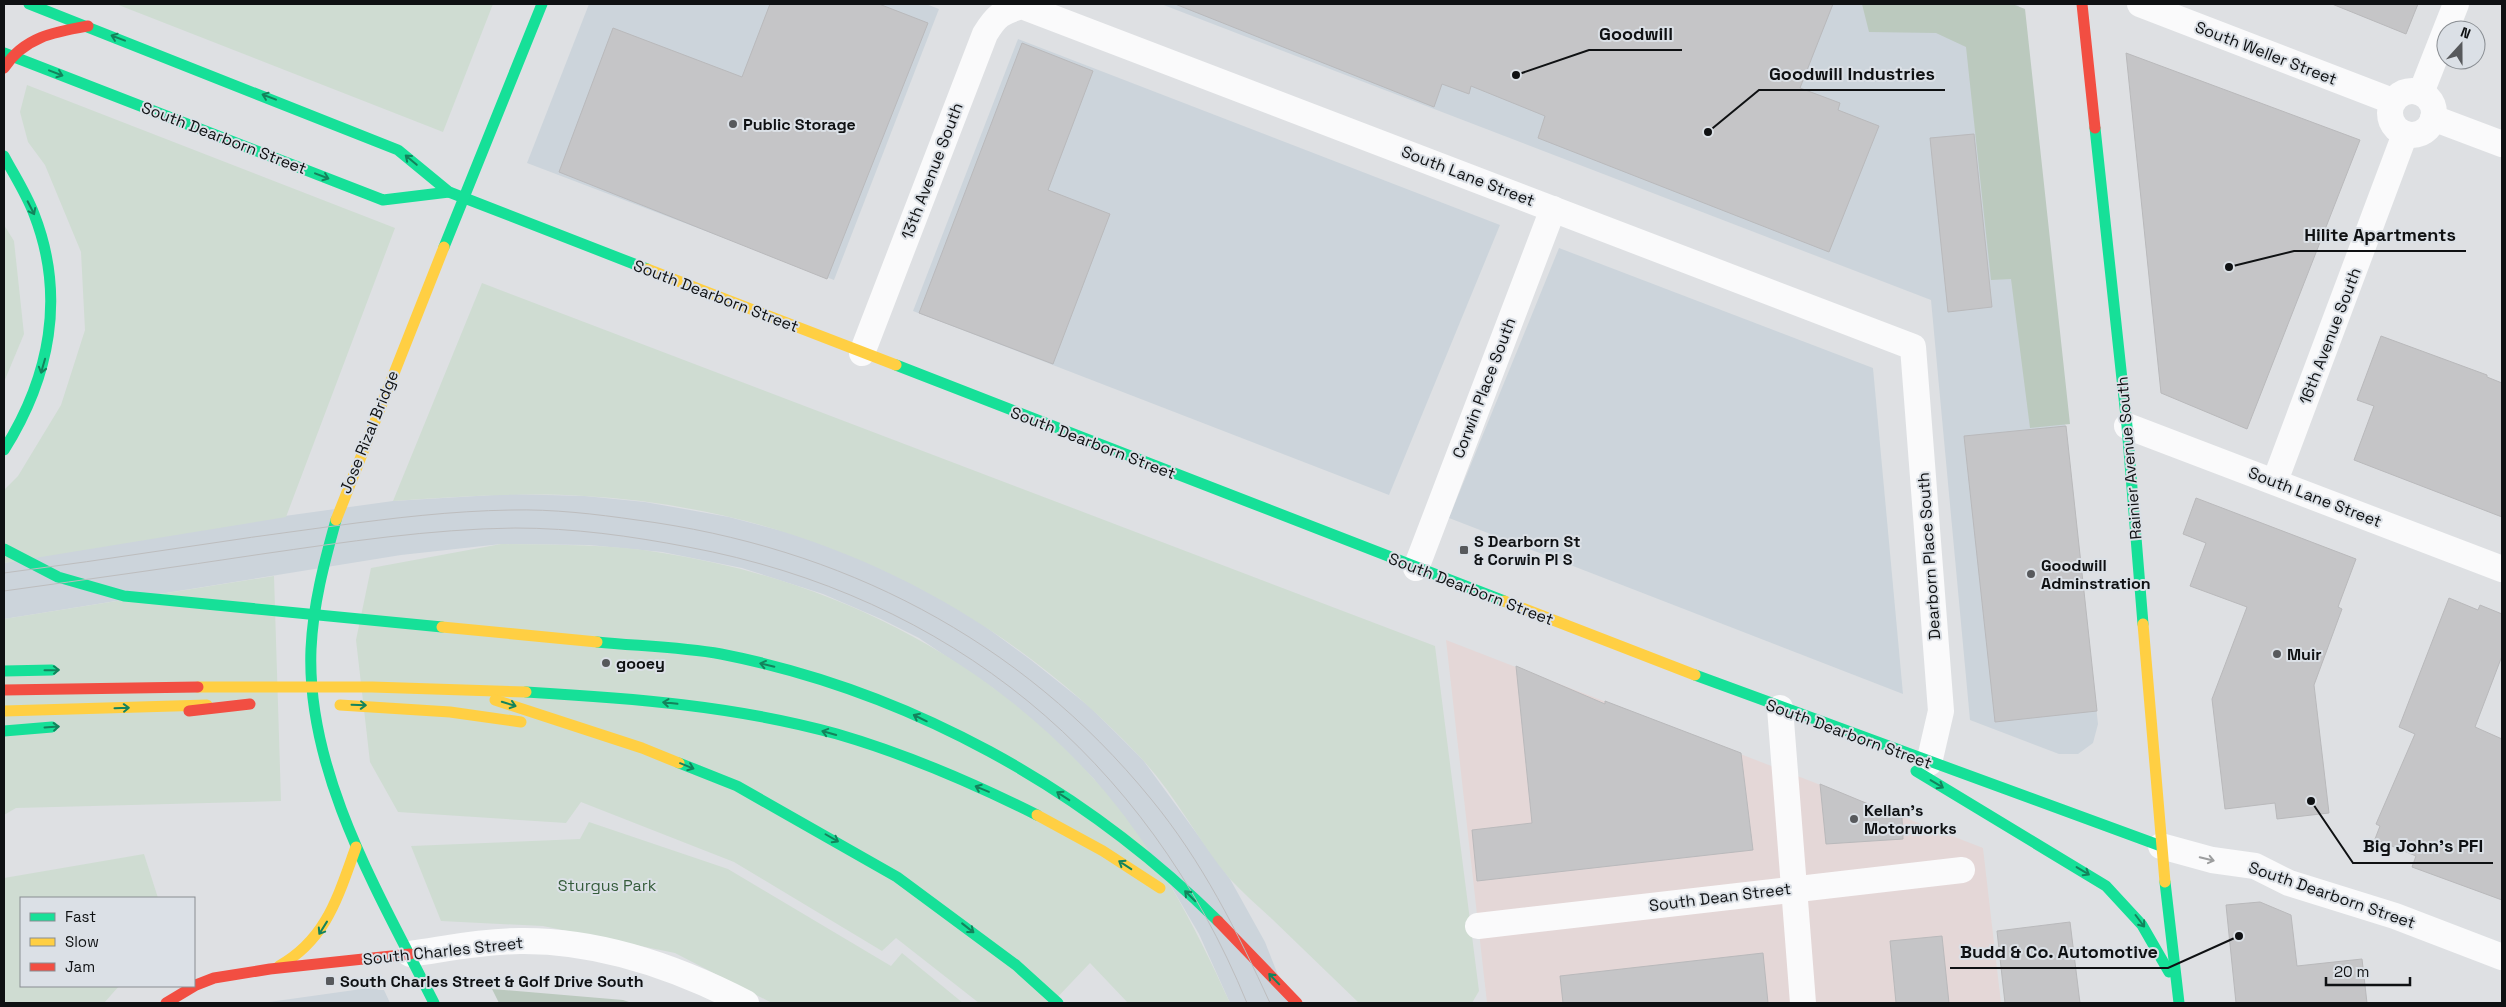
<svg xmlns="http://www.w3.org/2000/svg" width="2506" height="1007" viewBox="0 0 2506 1007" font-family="'Space Grotesk',sans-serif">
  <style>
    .built { fill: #ccd4db }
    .industrial { fill: #e4d7d7 }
    .green { fill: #cfdcd2 }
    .forest { fill: #bbc9be }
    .building { fill: #c5c5c7; stroke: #b9b9bb }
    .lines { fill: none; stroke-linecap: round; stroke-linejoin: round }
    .street { stroke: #fafafb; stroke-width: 26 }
    .fast { stroke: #16e098; stroke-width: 11 }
    .slow { stroke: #ffcf43; stroke-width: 11 }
    .jam { stroke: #f24e42; stroke-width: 11 }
    .tram { stroke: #bdbdbe; stroke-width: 1 }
    .oneway { stroke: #13835c }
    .oneway2 { stroke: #9c9d9e }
    .poi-dot { fill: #57595c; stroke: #dbe0e6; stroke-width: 2 }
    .labels { text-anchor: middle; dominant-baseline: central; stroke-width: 4; stroke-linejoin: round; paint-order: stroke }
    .street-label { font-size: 16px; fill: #0f1113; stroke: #dbe0e6 }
    .poi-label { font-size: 16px; font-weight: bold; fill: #0f1113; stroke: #dbe0e6; text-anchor: start }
    .park-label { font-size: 16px; fill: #355c3b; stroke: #dbe0e6 }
    .leader { fill: none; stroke: #0f1113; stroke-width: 2 }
    .callout-dot { fill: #0f1113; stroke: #dbe0e6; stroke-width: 2 }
    .callout-label { font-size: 18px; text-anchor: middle; font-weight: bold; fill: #0f1113; stroke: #dbe0e6; stroke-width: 4; stroke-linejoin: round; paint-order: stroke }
  </style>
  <rect width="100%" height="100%" fill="#dee0e3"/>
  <g class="built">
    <path d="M589,4h337l13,5 -105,271 -307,-117z"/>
    <path d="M1161,4h853l5,2 79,718 -5,19 -15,11h-19l-89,-34 -39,-420z"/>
    <path d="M1018,39l482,186 -111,270 -476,-184z"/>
    <path d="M1559,248l314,120 30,326 -454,-176z"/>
    <path d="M510,494l75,2 60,6 84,15 65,17 60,22 56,25 61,35 60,44 59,47 53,53 87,119 35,63 24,61h-59l-31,-69 -31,-53 -74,-102 -40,-39 -61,-52 -74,-50 -38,-19 -58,-25 -81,-26 -80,-16 -73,-7 -88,-1 -100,11 -397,64v-56l165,-31 224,-31z"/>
    <path d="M376,987l2,3h6l6,13h-128z"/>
  </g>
  <path class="industrial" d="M1446,640l537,208 18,155h-514z"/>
  <g class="green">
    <path d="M116,4h377l-50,128z"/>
    <path d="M27,85l368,143 -109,289 -282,46v-73l14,-14 43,-71 24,-75 -4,-78 -36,-87 -17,-23 -8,-30z"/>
    <path d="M4,225l10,16 10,93 -20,48z"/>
    <path d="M482,283l953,363 44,345 -7,12h-113c-29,-28 -58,-56 -87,-84 -14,-13 -29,-26 -42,-40 -32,-38 -55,-85 -89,-121 -147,-157 -342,-250 -557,-262 -64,-4 -127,1 -191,5z"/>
    <path d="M501,544c54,1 108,0 162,9 166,26 316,100 430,225 60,66 101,146 137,225h-102l-38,-40 -38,40h-73l-83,-65 -14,13 -148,-89 -153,-60 -15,21 -168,-11 -28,-50 -14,-122 15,-72z"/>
    <path d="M274,576l7,225 -265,7 -12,7v-196z"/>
    <path d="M589,822l139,47 163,97 11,-13 61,50h-191l-97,-50 -132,-27 -102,-5 -30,-75 169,-7z"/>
    <path d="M144,854l14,44h-137v88h98l-15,17h-100v-125z"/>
  </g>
  <g class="forest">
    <path d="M1862,4h150l13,5 45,415 -40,4 -19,-149 -20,1 -25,-233 -30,-14 -67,-1z"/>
    <path d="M492,989l131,11 9,3h-133z"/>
  </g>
  <g class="building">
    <path d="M770,4h109l49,19 -101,256 -268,-107 54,-144 129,49z"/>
    <path d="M1175,4h658l-33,84 40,15 -2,7 41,16 -50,126 -291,-114 7,-22 -74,-30 -2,8 -27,-10 -8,23z"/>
    <path d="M2332,4h86l-12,30z"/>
    <path d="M1022,43l71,28 -45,119 62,24 -57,150 -134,-51z"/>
    <path d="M2126,53l234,87 -113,289 -86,-36z"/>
    <path d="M1974,134l18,173 -44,5 -18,-174z"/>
    <path d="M2381,336l106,39v2l15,6v134l-148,-57 20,-54 -17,-6z"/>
    <path d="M2066,426l31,285 -102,11 -31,-286z"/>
    <path d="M2196,498l160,61 -18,48 4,2 -28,76 15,128 -52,6 -2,-16 -50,6 -13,-110 35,-92 -57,-21 16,-43 -23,-9z"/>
    <path d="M2449,598l29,12 2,-5 22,9v42l-27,71 27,12v161l-90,-33 4,-11 -41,-17 5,-13 -4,-2 39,-90 -16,-7z"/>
    <path d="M1516,666l89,38v-3l136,52 12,97 -276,31 -5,-51 60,-7z"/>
    <path d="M1820,784l82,34 1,21 -77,5z"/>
    <path d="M2260,902l31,13 6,51 65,-7 5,44h-131l-10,-98z"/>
    <path d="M2070,922l10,81h-75l-8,-72z"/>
    <path d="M1942,936l7,67h-53l-6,-62z"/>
    <path d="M1763,953l5,50h-205l-3,-27z"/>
  </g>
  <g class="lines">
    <g class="street">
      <path d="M2140,4l252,97"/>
      <circle cx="2412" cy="113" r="22"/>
      <path d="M2421,93l35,-89"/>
      <path d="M2433,118l69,26"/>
      <path d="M862,353l123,-319c11,-18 16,-22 37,-28l891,341 28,364 -12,52"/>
      <path d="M2127,426l375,143"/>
      <path d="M2275,481l130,-347"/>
      <path d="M1416,568l137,-359"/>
      <path d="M1780,708l23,295"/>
      <path d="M2161,846l51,14 43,6 34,17 106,33 107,41"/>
      <path d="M1478,926l484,-56"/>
      <path d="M410,954c36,-5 74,-13 110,-13 78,-1 158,27 226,62"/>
    </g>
    <g class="fast">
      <path d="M29,4l369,146 51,42 198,77"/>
      <path d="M4,53l379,147 66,-8"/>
      <path d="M2095,128l32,298 16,198"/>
      <path d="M4,156c10,19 22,37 30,58 32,82 16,163 -30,236"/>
      <path d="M444,247l98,-243"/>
      <path d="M896,365l608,236"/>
      <path d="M336,520c-12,43 -23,85 -25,129 -5,124 69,247 123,354"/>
      <path d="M4,549l54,28 66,19 318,31"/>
      <path d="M597,642c41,4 84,5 124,12 188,37 361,133 497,267"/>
      <path d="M4,671l48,-1"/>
      <path d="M1695,675l466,171"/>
      <path d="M526,692c104,6 210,14 311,42 69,20 136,49 200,81"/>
      <path d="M4,731l48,-4"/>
      <path d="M679,763l58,23 160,91 119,88 42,38"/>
      <path d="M1916,771l190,115 36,39 27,47"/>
      <path d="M2165,882l14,121"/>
    </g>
    <g class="slow">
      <path d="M647,269l249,96"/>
      <path d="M336,520l108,-273"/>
      <path d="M1504,601l191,74"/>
      <path d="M2143,624l22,258"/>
      <path d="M442,627l155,15"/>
      <path d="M198,687h174l154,5"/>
      <path d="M495,700l147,48 37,15"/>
      <path d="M340,705l110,7 71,10"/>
      <path d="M4,711l203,-6"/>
      <path d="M1037,815l66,36 57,37"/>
      <path d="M279,966c48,-27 59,-70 77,-119"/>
    </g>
    <g class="jam">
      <path d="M2082,4l13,124"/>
      <path d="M4,68c20,-31 50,-36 84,-42"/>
      <path d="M4,690l194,-3"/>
      <path d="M189,711l61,-7"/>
      <path d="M1218,921l79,82"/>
      <path d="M166,1003l30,-18 18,-7 56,-9 140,-15"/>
    </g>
    <g class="tram">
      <path d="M4,573c110,-14 220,-33 330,-47 59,-8 117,-15 177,-16 42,-1 84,4 126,10 204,27 383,118 514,279 51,62 86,132 119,204"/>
      <path d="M4,591c86,-12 172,-24 258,-37 84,-12 168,-25 253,-26 58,0 116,8 173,19 262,49 458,210 559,456"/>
    </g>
  </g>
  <defs><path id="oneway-shaft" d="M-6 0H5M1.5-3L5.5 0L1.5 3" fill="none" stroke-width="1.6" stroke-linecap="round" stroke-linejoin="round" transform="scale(1.25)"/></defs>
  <g class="oneway">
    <use href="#oneway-shaft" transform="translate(118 38) rotate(-159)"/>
    <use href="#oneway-shaft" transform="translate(56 73) rotate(21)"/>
    <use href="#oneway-shaft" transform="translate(269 97) rotate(-159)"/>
    <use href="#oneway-shaft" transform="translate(411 160) rotate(-140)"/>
    <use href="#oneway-shaft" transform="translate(322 176) rotate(21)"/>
    <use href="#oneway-shaft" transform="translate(31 208) rotate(63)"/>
    <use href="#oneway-shaft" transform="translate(43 366) rotate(106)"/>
    <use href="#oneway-shaft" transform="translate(767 665) rotate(-167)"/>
    <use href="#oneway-shaft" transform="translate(52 670) rotate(-1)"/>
    <use href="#oneway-shaft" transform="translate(670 703) rotate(-174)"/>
    <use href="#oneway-shaft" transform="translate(509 704) rotate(17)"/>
    <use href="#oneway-shaft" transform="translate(359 705) rotate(2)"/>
    <use href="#oneway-shaft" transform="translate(122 708) rotate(-2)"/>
    <use href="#oneway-shaft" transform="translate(920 718) rotate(-154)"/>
    <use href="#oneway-shaft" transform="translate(52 727) rotate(-4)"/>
    <use href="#oneway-shaft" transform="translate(829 733) rotate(-164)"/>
    <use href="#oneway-shaft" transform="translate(687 766) rotate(22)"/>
    <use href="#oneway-shaft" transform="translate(1937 784) rotate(31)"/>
    <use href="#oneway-shaft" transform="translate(982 789) rotate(-157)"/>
    <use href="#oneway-shaft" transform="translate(1063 796) rotate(-147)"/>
    <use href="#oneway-shaft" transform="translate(832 838) rotate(30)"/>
    <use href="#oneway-shaft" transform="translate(1125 865) rotate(-147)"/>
    <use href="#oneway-shaft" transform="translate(2083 871) rotate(31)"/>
    <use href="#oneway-shaft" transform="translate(1190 896) rotate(-135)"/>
    <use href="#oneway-shaft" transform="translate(2140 921) rotate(53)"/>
    <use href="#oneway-shaft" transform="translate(323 928) rotate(122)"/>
    <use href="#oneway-shaft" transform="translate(968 928) rotate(38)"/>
    <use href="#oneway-shaft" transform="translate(1274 979) rotate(-134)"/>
  </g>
  <use class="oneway2" href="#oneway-shaft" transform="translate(2207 859) rotate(14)"/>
  <g class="poi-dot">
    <circle cx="733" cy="124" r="5"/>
    <rect x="1459" y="545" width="10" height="10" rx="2.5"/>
    <circle cx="2031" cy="574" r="5"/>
    <circle cx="2277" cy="654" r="5"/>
    <circle cx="606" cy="663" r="5"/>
    <circle cx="1854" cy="819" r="5"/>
    <rect x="325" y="976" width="10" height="10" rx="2.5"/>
  </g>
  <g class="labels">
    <g class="street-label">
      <text transform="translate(2266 53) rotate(21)">South Weller Street</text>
      <text transform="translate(224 138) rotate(21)">South Dearborn Street</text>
      <text transform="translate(932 171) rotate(-69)">13th Avenue South</text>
      <text transform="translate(1468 176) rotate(21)">South Lane Street</text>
      <text transform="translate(716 296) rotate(21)">South Dearborn Street</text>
      <text transform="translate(2330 336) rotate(-69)">16th Avenue South</text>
      <text transform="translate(1484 388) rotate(-69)">Corwin Place South</text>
      <text transform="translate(369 432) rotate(-68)">Jose Rizal Bridge</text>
      <text transform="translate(1093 443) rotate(21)">South Dearborn Street</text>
      <text transform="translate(2129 458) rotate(-95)">Rainier Avenue South</text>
      <text transform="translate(2315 497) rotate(21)">South Lane Street</text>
      <text transform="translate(1929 556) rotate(-94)">Dearborn Place South</text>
      <text transform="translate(1471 589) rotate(21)">South Dearborn Street</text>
      <text transform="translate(1849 734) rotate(20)">South Dearborn Street</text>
      <text transform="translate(2332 895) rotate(19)">South Dearborn Street</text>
      <text transform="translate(1720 897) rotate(-7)">South Dean Street</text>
      <text transform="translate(443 951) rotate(-6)">South Charles Street</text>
    </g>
    <g class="poi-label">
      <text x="743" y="124">Public Storage</text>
      <text x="1474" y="541">S Dearborn St<tspan x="1474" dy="18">&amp; Corwin Pl S</tspan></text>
      <text x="2041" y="565">Goodwill<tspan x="2041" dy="18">Adminstration</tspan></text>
      <text x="2287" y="654">Muir</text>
      <text x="616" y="663">gooey</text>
      <text x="1864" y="810">Kellan's<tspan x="1864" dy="18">Motorworks</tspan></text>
      <text x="340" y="981">South Charles Street &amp; Golf Drive South</text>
    </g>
    <g class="park-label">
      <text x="607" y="885">Sturgus Park</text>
    </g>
  </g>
  <path class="leader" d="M1516 75L1589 50H1682M1708 132L1759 90H1945M2229 267L2294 251H2466M2311 801L2353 863H2493M2239 936L2168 968H1950"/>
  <g class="callout-dot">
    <circle cx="1516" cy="75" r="5"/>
    <circle cx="1708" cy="132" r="5"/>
    <circle cx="2229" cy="267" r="5"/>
    <circle cx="2311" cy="801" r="5"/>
    <circle cx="2239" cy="936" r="5"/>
  </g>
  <g class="callout-label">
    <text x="1636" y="40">Goodwill</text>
    <text x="1852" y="80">Goodwill Industries</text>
    <text x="2380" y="241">Hilite Apartments</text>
    <text x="2423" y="852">Big John's PFI</text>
    <text x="2059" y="958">Budd &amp; Co. Automotive</text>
  </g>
  <rect width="2506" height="1007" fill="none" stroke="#0f1113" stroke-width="10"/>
  <rect x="20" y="897" width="175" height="90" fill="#dbe0e6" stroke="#898d92"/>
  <rect x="30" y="913" width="25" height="8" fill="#16e098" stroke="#898d92"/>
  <text x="65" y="922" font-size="15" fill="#0f1113">Fast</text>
  <rect x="30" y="938" width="25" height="8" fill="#ffcf43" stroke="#898d92"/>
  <text x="65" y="947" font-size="15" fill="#0f1113">Slow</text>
  <rect x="30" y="963" width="25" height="8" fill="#f24e42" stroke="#898d92"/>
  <text x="65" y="972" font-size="15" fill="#0f1113">Jam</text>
  <g transform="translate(2461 45) rotate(21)"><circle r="24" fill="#dbe0e6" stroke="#898d92"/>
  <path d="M0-4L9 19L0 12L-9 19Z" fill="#57595c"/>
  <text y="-8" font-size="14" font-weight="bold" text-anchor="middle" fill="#0f1113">N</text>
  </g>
  <path d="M2326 977v8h84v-8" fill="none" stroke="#0f1113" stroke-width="2.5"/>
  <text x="2334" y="977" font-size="15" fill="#0f1113" stroke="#dbe0e6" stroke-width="4" paint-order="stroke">20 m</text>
</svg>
